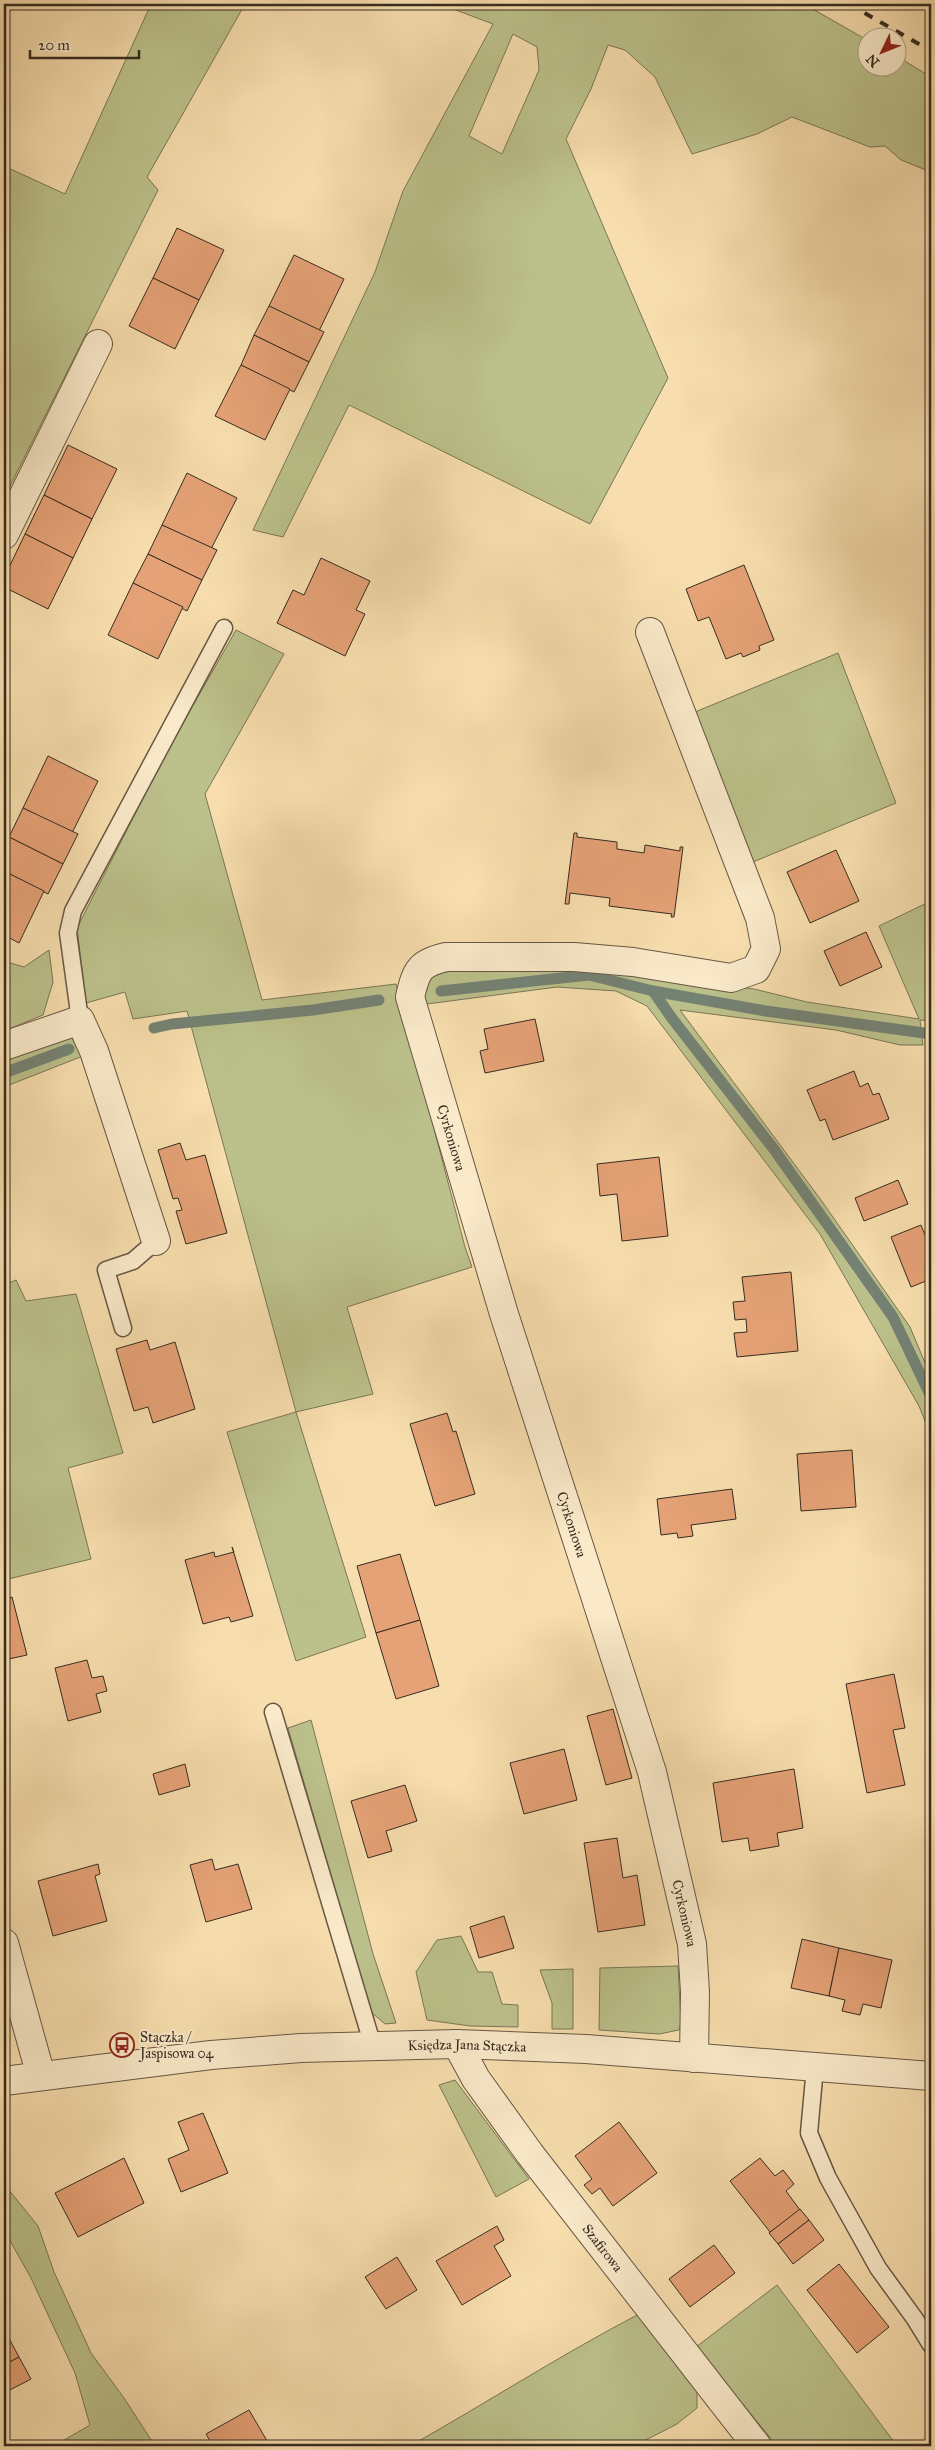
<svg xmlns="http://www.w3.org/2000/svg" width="935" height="2450" viewBox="0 0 935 2450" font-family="'IM FELL Great Primer',serif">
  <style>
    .green { fill: #bcc18b; stroke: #797656; fill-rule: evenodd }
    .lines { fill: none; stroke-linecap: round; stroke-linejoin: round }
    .stream { stroke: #748274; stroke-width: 11 }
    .building { fill: #e6a277; stroke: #362c21 }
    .service-casing { stroke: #665844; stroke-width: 19 }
    .minor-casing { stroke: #665844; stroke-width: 30 }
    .tertiary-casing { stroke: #665844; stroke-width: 30 }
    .service { stroke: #faeaca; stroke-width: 16 }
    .minor { stroke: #faeaca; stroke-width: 28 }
    .tertiary { stroke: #faeaca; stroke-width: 28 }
    .rail { stroke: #362c21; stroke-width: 4; stroke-dasharray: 9 9; stroke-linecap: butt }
    .labels { text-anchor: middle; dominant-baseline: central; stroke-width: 4; stroke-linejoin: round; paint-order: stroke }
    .street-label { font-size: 14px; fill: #362c21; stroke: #faeaca }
    .poi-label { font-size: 14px; fill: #362c21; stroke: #faeaca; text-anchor: start }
  </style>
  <rect width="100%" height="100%" fill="#f8deae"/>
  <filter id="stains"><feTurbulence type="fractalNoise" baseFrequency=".004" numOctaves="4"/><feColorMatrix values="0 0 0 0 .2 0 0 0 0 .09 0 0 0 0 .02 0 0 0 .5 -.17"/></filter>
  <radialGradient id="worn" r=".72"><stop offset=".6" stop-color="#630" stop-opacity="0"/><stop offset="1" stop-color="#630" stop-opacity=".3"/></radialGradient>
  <g class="green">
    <path d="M151,4h94l-98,173 11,13 -154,308v-327l2,-4 59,27z"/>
    <path d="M440,4h364l63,36 1,28h30v-11l33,20v95l-30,-12 -16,-14 -15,1 -78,-30 -35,17 -65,20 -37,-77 -30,-27 -17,-5 -17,44 -25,50 102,239 -78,146 -241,-119 -66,132 -30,-7 122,-258 28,-81 90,-167zM513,34l24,13 2,23 -37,84 -33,-18z"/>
    <path d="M236,630l48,24 -79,140 57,206 134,-16 69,263 7,20 -125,40 26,87 -77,18 70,225 -70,24 -69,-229 69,-20 -109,-401 -54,8 -8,-27 -39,11 -9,-75 89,-175z"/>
    <path d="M838,653l58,150 -143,59 -58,-150z"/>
    <path d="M931,901v120l-11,-1 3,25h-23l-64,-15 -156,-20 141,190 89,127 21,50v59l-12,-30 -99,-172 -173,-228 -31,-15 -59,-4 -130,17 -5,-16 13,-14 31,-6 85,-6 203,27 53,13 112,17 -40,-93z"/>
    <path d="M49,950l4,32 -10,33 -39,16v-70l20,6z"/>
    <path d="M72,1038l11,18 -79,31v-32l33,-13z"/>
    <path d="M16,1280l10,21 50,-7 47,159 -55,15 23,91 -87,21v-295z"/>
    <path d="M311,1720l62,234 23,69 -11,1 -14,-12 -83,-284z"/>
    <path d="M461,1936l17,36h14l10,32 16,1v22l-48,-1 -43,-6 -11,-48 21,-32z"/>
    <path d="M678,1966l3,57 -2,7 -20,4 -60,-4 1,-62z"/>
    <path d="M573,1969v60h-21v-26l-12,-33z"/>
    <path d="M455,2080l74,99 -33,18 -57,-112z"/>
    <path d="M4,2184l34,42 16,46 37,81 33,45 31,48h-101l36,-21 -15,-52 -44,-95 -27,-48z"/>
    <path d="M777,2285l120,161h-120l-81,-99z"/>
    <path d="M641,2313l56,77v18l-20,16 -43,22h-224c78,-44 152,-92 231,-133z"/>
  </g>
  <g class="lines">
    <g class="stream">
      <path d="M441,991l148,-16 64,16 113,20 165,23"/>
      <path d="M653,991l18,26 102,131 120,169 38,80"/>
      <path d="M154,1028l18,-4 141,-14 66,-10"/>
      <path d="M4,1073l65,-24"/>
    </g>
  </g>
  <g class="building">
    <path d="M177,228l47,22 -25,50 -46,-22z"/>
    <path d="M294,255l50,24 -25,52 -50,-25z"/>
    <path d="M153,278l46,22 -24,49 -46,-23z"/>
    <path d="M269,306l55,26 -15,30 -55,-27z"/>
    <path d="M254,335l55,27 -15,30 -53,-27z"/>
    <path d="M241,365l49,24 -25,51 -50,-24z"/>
    <path d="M68,445l49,24 -25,50 -48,-24z"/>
    <path d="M187,473l50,25 -26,51 -49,-24z"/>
    <path d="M44,495l48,24 -19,39 -48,-24z"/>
    <path d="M162,525l55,25 -15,30 -54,-26z"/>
    <path d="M25,534l48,24 -25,51 -44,-22v-9z"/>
    <path d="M148,554l54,26 -15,31 -54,-28z"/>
    <path d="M321,558l49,23 -14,29 9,4 -20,42 -68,-33 16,-33 11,5z"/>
    <path d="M744,565l30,75 -15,6 1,4 -17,7 -2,-4 -15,6 -17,-42 -11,4 -12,-32z"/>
    <path d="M133,583l50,24 -25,52 -50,-24z"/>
    <path d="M48,756l50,25 -26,52 -49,-25z"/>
    <path d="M23,808l55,26 -15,30 -54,-27z"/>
    <path d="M574,833h3v4l40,5v7l27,4 1,-8 35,6v-4h3l-9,70h-3l1,-3 -63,-8 1,-8 -40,-5 -1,11h-4z"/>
    <path d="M9,837l54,27 -15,30 -44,-23v-24z"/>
    <path d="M836,850l23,51 -49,22 -23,-51z"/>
    <path d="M4,871l40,20 -25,52 -15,-8z"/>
    <path d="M866,932l16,35 -42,19 -16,-35z"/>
    <path d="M535,1019l9,42 -59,12 -5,-22 8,-2 -4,-20z"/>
    <path d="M854,1071l6,16 8,-4 5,12 6,-2 10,26 -56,21 -8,-21 -5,2 -13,-31z"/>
    <path d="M180,1143l6,17 19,-5 22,78 -41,11 -10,-33 6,-1 -4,-12 -5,1 -15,-49z"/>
    <path d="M659,1157l9,79 -46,5 -5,-47 -17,2 -3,-32z"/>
    <path d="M898,1180l10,24 -44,17 -9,-23z"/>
    <path d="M921,1225l10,25v29l-20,8 -20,-50z"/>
    <path d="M791,1272l7,79 -61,6 -3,-24 13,-1 -1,-13 -11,1 -2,-18 12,-1 -3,-24z"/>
    <path d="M147,1340l3,10 25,-8 20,67 -42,14 -5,-16 -14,4 -18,-62z"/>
    <path d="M447,1413l6,19 3,-1 19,63 -40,12 -25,-82z"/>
    <path d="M852,1450l4,57 -55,4 -4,-57z"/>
    <path d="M732,1489l4,30 -45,6 2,11 -15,2 -1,-5 -16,2 -4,-36z"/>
    <path d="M232,1547l21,69 -22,6 -2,-5 -26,7 -18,-64 29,-8 1,5 19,-5z"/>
    <path d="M400,1554l20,66 -44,13 -19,-67z"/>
    <path d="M12,1597l15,58 -23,5v-60z"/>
    <path d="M420,1620l19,66 -43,13 -20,-66z"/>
    <path d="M87,1660l5,18 11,-2 4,15 -11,3 5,18 -33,9 -13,-53z"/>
    <path d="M894,1674l11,54 -12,2 12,55 -38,8 -21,-109z"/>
    <path d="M613,1709l19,69 -26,7 -19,-69z"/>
    <path d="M564,1749l13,51 -53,14 -14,-51z"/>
    <path d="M185,1764l5,22 -31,9 -6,-21z"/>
    <path d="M794,1769l9,59 -26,5 2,13 -29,5 -2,-13 -26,4 -9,-59z"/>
    <path d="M405,1785l12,36 -31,10 6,20 -24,7 -17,-57z"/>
    <path d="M617,1838l6,40 14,-3 8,50 -47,7 -14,-89z"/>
    <path d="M212,1859l3,11 23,-6 14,45 -46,13 -16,-57z"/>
    <path d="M98,1864l2,10 -5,2 12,45 -54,15 -15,-55z"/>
    <path d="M504,1916l10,32 -35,10 -9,-31z"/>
    <path d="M802,1939l37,9 -10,48 -38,-8z"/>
    <path d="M839,1948l53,12 -11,48 -18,-4 -3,11 -18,-4 3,-11 -16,-4z"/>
    <path d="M203,2113l25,60 -47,19 -13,-33 21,-9 -11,-28z"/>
    <path d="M619,2122l38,51 -44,33 -13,-18 -8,6 -8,-9 8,-6 -17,-23z"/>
    <path d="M124,2158l20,45 -66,34 -23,-44z"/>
    <path d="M760,2158l15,18 8,-6 11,14 -8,7 14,19 -30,22 -40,-51z"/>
    <path d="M800,2209l9,11 -31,24 -9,-11z"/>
    <path d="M809,2220l15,20 -31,24 -15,-20z"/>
    <path d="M497,2226l7,14 -10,6 17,30 -49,29 -26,-44z"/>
    <path d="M714,2245l21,28 -45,34 -21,-28z"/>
    <path d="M397,2257l20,33 -31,19 -21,-32z"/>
    <path d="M839,2264l50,63 -32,26 -50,-63z"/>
    <path d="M4,2329l15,28 -15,8z"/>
    <path d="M19,2357l12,22 -27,14v-28z"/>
    <path d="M249,2410l21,36h-57l-7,-12z"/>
  </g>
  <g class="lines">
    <defs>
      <g id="service">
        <path d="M80,1020l-12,-87 5,-22 151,-283"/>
        <path d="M123,1328l-17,-58 27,-9 23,-20"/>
        <path d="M273,1712l100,334"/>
        <path d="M815,2067l-6,66 19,45 50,90 37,51 16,26"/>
      </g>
      <g id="minor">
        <path d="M4,535l94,-191"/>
        <path id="s1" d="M650,632l110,286 6,31 -10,20 -25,9 -98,-16 -59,-5h-128c-27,6 -30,14 -36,40l94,317 148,458 40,172 3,48 -1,66"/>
        <path d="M4,1046l76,-26 14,31 62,190"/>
        <path d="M4,1943l37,133"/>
        <path id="s2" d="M457,2044l19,35 54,75 227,292"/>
      </g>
      <g id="tertiary">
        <path id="s3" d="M4,2081l207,-26 90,-7 156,-4 129,5 345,27"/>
      </g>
    </defs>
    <use href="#service" class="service-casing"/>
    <use href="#minor" class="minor-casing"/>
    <use href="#tertiary" class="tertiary-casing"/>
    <use href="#service" class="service"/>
    <use href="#minor" class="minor"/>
    <use href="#tertiary" class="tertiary"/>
    <g class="rail">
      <path d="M849,4l82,47"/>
      <path d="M916,4l15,9"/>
    </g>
  </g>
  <defs>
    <symbol id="bus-ring" viewBox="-11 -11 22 22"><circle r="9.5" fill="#faeaca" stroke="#8f2418" stroke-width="1.5"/><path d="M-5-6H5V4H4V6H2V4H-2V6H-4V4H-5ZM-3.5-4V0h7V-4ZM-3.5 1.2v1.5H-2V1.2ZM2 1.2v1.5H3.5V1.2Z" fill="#8f2418"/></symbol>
  </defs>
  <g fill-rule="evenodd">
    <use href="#bus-ring" x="108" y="2031" width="28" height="28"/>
  </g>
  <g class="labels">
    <g class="street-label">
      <text stroke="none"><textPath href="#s1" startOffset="879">Cyrkoniowa</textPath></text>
      <text stroke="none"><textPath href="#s1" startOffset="1284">Cyrkoniowa</textPath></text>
      <text stroke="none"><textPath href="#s1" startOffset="1689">Cyrkoniowa</textPath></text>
      <text stroke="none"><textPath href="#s3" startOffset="465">Księdza Jana Stączka</textPath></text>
      <text stroke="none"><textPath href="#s2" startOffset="251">Szafirowa</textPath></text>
    </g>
    <g class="poi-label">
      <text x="140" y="2037">Stączka /<tspan x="140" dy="16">Jaspisowa 04</tspan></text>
    </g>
  </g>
  <rect width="935" height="2450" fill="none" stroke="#f8deae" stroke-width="20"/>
  <rect x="5" y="5" width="925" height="2440" fill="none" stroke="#362c21" stroke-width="2.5"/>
  <rect x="10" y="10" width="915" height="2430" fill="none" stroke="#362c21"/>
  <g transform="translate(882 52) rotate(227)"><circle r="24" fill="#faeaca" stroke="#ac9e86"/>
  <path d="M0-4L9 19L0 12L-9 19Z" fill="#8f2418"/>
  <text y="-8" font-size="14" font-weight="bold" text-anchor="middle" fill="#362c21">N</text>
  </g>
  <path d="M30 50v8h109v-8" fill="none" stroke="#362c21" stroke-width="2.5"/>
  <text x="38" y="50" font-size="15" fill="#362c21" stroke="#faeaca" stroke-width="4" paint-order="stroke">20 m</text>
  <rect width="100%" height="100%" filter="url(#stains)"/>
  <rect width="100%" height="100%" fill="url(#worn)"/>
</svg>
